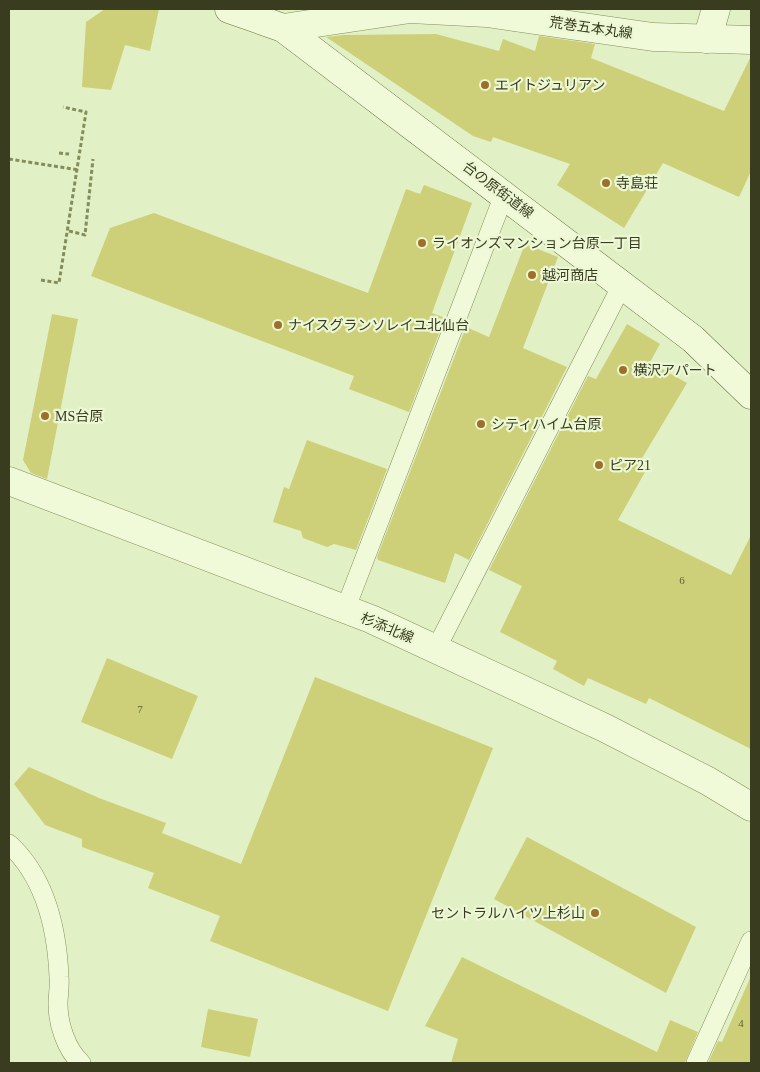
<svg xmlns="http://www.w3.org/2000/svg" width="760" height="1072" viewBox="0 0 760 1072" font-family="'Times New Roman','Noto Sans JP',serif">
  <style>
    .building { fill: #cdd079 }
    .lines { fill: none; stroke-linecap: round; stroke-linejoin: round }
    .lane-casing { stroke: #858d5a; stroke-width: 20 }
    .street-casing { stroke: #858d5a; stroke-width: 29 }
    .secondary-casing { stroke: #686e3d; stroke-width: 29 }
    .path { stroke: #858d5a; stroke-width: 3; stroke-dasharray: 4 2.5; stroke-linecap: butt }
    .lane { stroke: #f0fad9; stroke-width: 19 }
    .street { stroke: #f0fad9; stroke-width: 28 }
    .secondary { stroke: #f0fad9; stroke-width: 28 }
    .poi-dot { fill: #9e7027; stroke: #ecf7d5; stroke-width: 2 }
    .labels { text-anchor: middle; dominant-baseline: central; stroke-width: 4.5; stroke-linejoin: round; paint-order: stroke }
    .number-label { font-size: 11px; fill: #5e6135 }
    .street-label { font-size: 14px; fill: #393c1e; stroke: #ecf7d5 }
    .poi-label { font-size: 14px; fill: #393c1e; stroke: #ecf7d5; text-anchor: start }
  </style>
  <rect width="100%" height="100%" fill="#e2f0c5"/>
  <g class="building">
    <path d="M105,9h54l-9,42 -25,-6 -14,45 -29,-3 4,-65z"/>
    <path d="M436,34l63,17 4,-12 32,12 4,-15 56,8 -4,14 133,53 27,-55v115l-12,26 -76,-34 -39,65 -67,-43 13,-21 -77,-27 -2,5 -18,-6 -147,-99 18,-2z"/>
    <path d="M424,185l48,18 -40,110 13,5 -36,94 -60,-23 5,-13 -263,-100 19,-48 44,-15 214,80 38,-104 14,5z"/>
    <path d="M525,244l33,13 -35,91 44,19 -98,193 -14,-7 -10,30 -67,-23 -1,-3 89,-230 23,10z"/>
    <path d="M52,314l26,5 -31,160 -16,-6 -8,-13z"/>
    <path d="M627,324l33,20 -10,18 37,21 -46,77 8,5 -31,55 113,55 20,-40v214l-102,-51 -3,6 -58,-26 -4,8 -31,-17 4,-8 -57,-29 22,-46 -33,-16 99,-194 8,3z"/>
    <path d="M307,440l80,29 -31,81 -22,-6 -7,3 -24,-9 -2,-7 -28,-9 11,-35 5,2z"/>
    <path d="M107,658l91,38 -26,63 -91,-37z"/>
    <path d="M315,677l178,71 -105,263 -178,-70 10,-25 -72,-28 6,-15 -72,-26v-8l-37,-14 -31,-41 15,-17 70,31 67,25 -4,10 79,31z"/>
    <path d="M527,837l169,90 -30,66 -172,-94z"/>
    <path d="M462,957l195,95 13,-32 28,12 -13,31h-234l7,-24 -33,-13z"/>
    <path d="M751,976v87h-43l10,-22 4,1z"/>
    <path d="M208,1009l50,10 -8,38 -49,-10z"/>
  </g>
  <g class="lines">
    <defs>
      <g id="lane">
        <path d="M345,610l159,-415"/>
        <path d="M436,649l186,-364"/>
        <path d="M9,844c37,34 48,85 50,133 1,9 -1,18 -1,27 0,20 8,45 23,59"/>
        <path d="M696,1063l55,-122"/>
      </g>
      <g id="street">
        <path d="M283,28l127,-19 77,4 166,24 98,3"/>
        <path d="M707,39l9,-30"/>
        <path d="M9,481l362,138 234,109 103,53 43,26"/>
      </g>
      <path id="secondary" d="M229,9l54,19 410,311 58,56"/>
    </defs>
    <use href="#lane" class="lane-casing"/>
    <use href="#street" class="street-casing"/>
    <use href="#secondary" class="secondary-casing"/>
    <g class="path">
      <path d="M59,153l10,1"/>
      <path d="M9,159l70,11"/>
      <path d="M69,231l16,4 8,-76"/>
      <path d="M41,280l18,3 27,-171 -23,-5"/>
    </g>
    <use href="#lane" class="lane"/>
    <use href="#street" class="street"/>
    <use href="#secondary" class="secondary"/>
  </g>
  <g class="poi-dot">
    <circle cx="485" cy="85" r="5"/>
    <circle cx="606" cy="183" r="5"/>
    <circle cx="422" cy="243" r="5"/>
    <circle cx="532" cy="275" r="5"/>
    <circle cx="278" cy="325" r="5"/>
    <circle cx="623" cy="370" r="5"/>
    <circle cx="45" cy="416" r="5"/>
    <circle cx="481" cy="424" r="5"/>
    <circle cx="599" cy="465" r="5"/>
    <circle cx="595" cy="913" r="5"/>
  </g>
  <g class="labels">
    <g class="number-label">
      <text x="682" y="580">6</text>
      <text x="140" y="709">7</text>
      <text x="741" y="1023">4</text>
    </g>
    <g class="street-label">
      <text transform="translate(591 28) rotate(8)">荒巻五本丸線</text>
      <text transform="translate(498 190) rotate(37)">台の原街道線</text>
      <text transform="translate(387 628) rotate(23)">杉添北線</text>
    </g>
    <g class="poi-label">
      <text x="495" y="85">エイトジュリアン</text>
      <text x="616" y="183">寺島荘</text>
      <text x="432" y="243">ライオンズマンション台原一丁目</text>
      <text x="542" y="275">越河商店</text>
      <text x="288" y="325">ナイスグランソレイユ北仙台</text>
      <text x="633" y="370">横沢アパート</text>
      <text x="55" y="416">MS台原</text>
      <text x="491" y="424">シティハイム台原</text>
      <text x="609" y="465">ピア21</text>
      <text x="585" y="913" text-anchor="end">セントラルハイツ上杉山</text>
    </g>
  </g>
  <rect width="760" height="1072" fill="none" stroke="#393c1e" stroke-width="20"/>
</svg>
